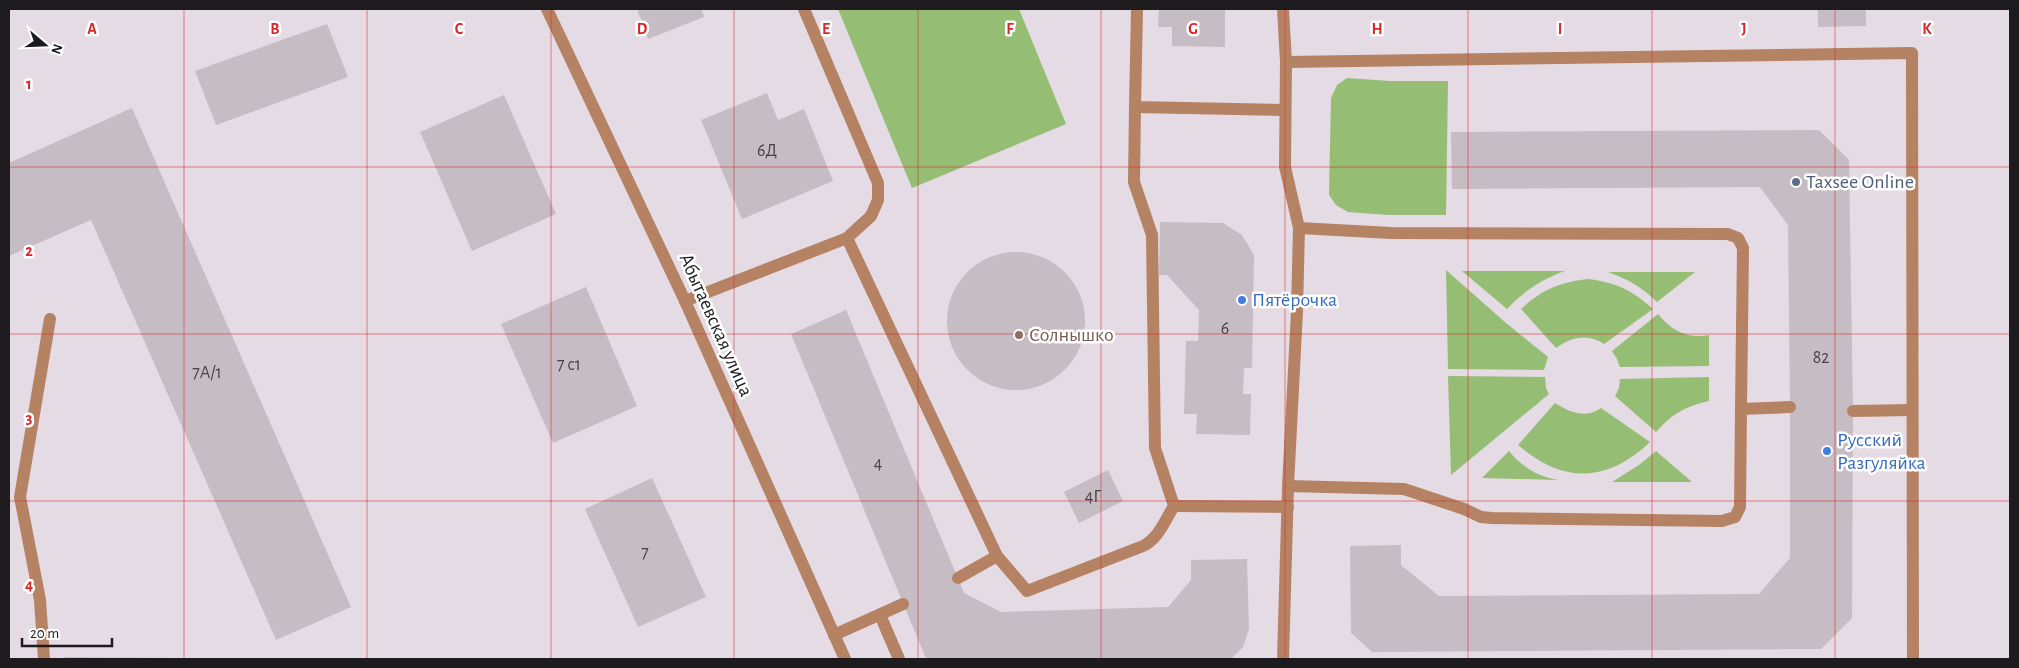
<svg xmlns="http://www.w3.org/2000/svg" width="2019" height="668" viewBox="0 0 2019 668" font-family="'Alegreya Sans',sans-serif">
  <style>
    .green { fill: #96bd74 }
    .building { fill: #c5bcc4 }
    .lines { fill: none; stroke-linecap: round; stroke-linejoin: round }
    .service { stroke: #b58264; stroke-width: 12 }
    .minor { stroke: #b58264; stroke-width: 12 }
    .grid { fill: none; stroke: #d62828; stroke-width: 1; stroke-opacity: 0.55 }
    .service-dot { fill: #5c6f8a; stroke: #fff; stroke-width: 2 }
    .shop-dot { fill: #3f7fe0; stroke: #fff; stroke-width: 2 }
    .education-dot { fill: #8d6e63; stroke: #fff; stroke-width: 2 }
    .labels { text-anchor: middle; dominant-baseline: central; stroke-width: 5; stroke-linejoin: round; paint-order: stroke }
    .number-label { font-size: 18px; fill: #484348 }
    .service-label { font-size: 20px; fill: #4e5e75; stroke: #fff; text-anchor: start }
    .shop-label { font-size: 20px; fill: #366cbe; stroke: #fff; text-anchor: start }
    .street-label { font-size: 20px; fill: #1e1b1e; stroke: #fff }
    .education-label { font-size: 20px; fill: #785e54; stroke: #fff; text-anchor: start }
    .grid-label { font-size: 16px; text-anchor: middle; font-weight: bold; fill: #d62828; stroke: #fff; stroke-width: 5; stroke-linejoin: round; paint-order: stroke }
  </style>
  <rect width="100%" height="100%" fill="#e5dbe4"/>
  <g class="green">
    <path d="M838,9h181l47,115 -154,64z"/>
    <path d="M1347,78l43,3h58l-2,134h-58l-40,-3 -12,-7 -7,-10 2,-97 6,-13z"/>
    <path d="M1446,270l60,53 42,34 -4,13 -96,-1z"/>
    <path d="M1462,271h103c-23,8 -41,20 -58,38z"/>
    <path d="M1608,272h87l-38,30c-15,-15 -30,-23 -49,-30z"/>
    <path d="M1589,279c28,4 43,11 64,30l-49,35c-16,-11 -33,-7 -48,4l-35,-39c22,-20 39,-27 68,-30z"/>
    <path d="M1658,314c14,17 29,25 51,21v31l-89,1 -3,-8 -5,-8z"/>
    <path d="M1448,376l97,1 1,11 3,6 -98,81z"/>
    <path d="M1709,377v24c-23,5 -37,13 -53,31l-41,-36 4,-8 1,-9z"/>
    <path d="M1555,403c13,9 32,16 46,5l49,34c-43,41 -87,42 -132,3z"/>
    <path d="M1509,451c14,17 28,25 49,29l-76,-2z"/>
    <path d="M1656,451l36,31h-80l27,-17z"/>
  </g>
  <g class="building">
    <path d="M637,9h64l3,8 -56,22z"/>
    <path d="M1159,9h66v38l-53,-1v-19h-14z"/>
    <path d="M1818,9h48v17l-48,1z"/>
    <path d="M327,24l21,53 -132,48 -21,-54z"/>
    <path d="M767,93l11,27 26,-11 29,72 -91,38 -41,-99z"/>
    <path d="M504,95l52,119 -84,37 -52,-119z"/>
    <path d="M132,108l219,499 -75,33 -185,-420 -82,36v-93z"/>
    <path d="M1819,130l30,30 4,251 -1,207 -31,31 -449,3 -21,-19 -1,-87 51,-1v20l38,31 320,-2 31,-36v-151l-2,-182 -28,-38 -308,2 -1,-57z"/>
    <path d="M1160,222l63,1 19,12 12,20 -2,113h-8l-1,26h8l-1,41 -54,-1 1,-20h-13l2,-73h12l1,-31 -32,-35h-8z"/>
    <circle cx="1016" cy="321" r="69"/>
    <path d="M586,287l51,119 -84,37 -52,-119z"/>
    <path d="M846,310l118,283 37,19 167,-5 23,-27v-20l56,-1 2,70 -6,18 -12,12h-303l-3,-3 -134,-322z"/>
    <path d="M1108,470l15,31 -44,22 -15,-31z"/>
    <path d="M652,478l54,119 -68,30 -53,-118z"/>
    <path d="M64,657l107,1v1h-107z"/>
  </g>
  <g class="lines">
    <g class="service">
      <path d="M1137,9l-2,98 149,3"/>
      <path d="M1286,62l626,-9 1,606"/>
      <path d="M1299,228l92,5 337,1 10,4 5,10 -2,161"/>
      <path d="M847,238l150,318 30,35 116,-45c16,-8 22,-26 31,-40l-19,-58 -3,-213 -18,-53 1,-75"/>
      <path d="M685,301l162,-63 24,-22 7,-16v-17l-74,-174"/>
      <path d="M1853,411l58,-1"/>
      <path d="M1288,486l116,3 60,20 17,8 11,1 230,3 13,-4 5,-10 1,-98 49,-2"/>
      <path d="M1174,506l114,1"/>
      <path d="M958,578l39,-22"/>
      <path d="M880,615l19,44"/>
      <path d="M834,635l69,-31"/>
      <path d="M44,659l-4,-59 -20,-103 30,-178"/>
      <path d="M1283,659l5,-173 9,-175 2,-83 -14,-61 1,-105 -3,-53"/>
    </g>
    <path class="minor" d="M547,9l138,292 160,358"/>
  </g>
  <path class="grid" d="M184,9v650M367,9v650M551,9v650M734,9v650M918,9v650M1101,9v650M1285,9v650M1468,9v650M1652,9v650M1835,9v650M9,167h2001M9,334h2001M9,501h2001"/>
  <circle class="service-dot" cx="1796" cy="182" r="5"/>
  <g class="shop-dot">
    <circle cx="1242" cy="300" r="5"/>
    <circle cx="1827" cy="451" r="5"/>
  </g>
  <circle class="education-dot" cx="1019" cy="335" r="5"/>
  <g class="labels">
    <g class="number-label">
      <text x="767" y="151">6Д</text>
      <text x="1225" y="329">6</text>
      <text x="1821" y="358">82</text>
      <text x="569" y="365">7 с1</text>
      <text x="207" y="373">7А/1</text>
      <text x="878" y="464">4</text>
      <text x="1093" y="497">4Г</text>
      <text x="645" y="553">7</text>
    </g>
    <g class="service-label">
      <text x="1806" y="182">Taxsee Online</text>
    </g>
    <g class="shop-label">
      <text x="1252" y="300">Пятёрочка</text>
      <text x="1837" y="440">Русский<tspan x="1837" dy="23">Разгуляйка</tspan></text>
    </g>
    <g class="street-label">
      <text transform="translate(716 325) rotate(66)">Абытаевская улица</text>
    </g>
    <g class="education-label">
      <text x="1029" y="335">Солнышко</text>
    </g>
  </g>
  <g class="grid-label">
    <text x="92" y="34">A</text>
    <text x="275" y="34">B</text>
    <text x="459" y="34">C</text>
    <text x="642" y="34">D</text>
    <text x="826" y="34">E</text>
    <text x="1010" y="34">F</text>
    <text x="1193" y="34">G</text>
    <text x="1377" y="34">H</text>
    <text x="1560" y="34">I</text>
    <text x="1744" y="34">J</text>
    <text x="1927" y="34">K</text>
    <text x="29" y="89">1</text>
    <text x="29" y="256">2</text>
    <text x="29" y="423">3</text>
    <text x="29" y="590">4</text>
  </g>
  <rect width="2019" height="668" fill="none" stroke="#1e1b1e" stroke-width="20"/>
  <g transform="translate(45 45) rotate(109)" stroke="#ffffff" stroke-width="4" paint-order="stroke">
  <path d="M0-4L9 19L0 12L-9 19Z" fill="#1e1b1e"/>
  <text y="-8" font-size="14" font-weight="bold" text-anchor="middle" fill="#1e1b1e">N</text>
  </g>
  <path d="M22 638v8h90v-8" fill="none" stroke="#1e1b1e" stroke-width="2.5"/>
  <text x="30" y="638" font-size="15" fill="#1e1b1e" stroke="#ffffff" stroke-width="4" paint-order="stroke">20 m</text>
</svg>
